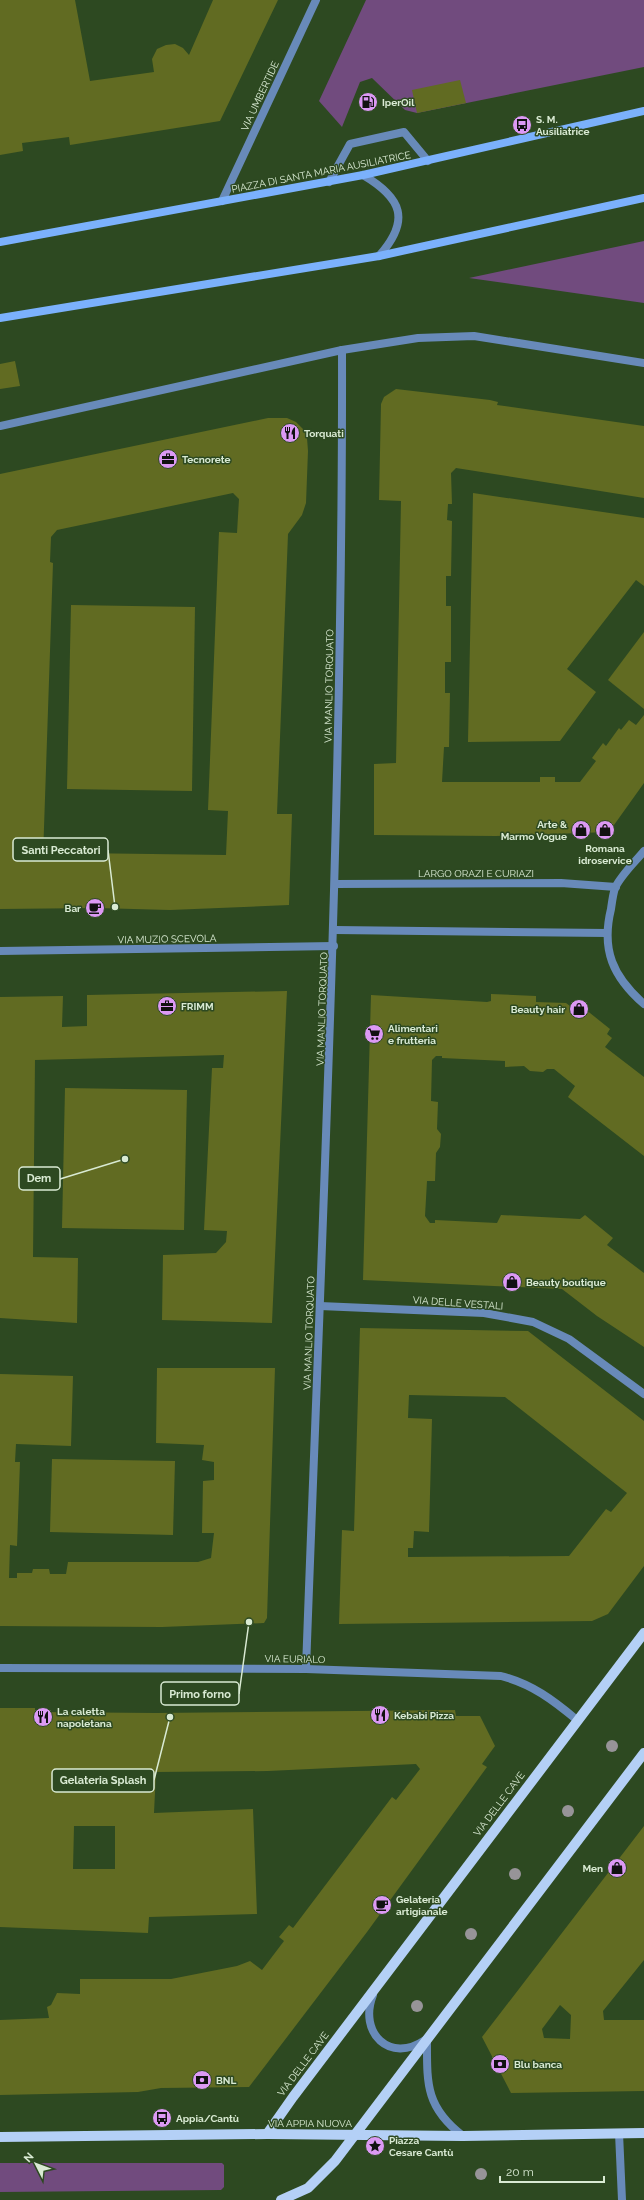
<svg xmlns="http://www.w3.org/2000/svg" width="644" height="2200" viewBox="0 0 644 2200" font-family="Raleway,sans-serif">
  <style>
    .green { fill: #714b7e }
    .building { fill: #616b22; fill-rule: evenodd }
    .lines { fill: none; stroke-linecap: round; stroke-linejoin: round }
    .lane { stroke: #688ab9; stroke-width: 8 }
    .street { stroke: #688ab9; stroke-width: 8 }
    .secondary { stroke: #7bb1fc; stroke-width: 8 }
    .primary { stroke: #b4d0f6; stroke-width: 10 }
    .tree { fill: #979498 }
    .labels { text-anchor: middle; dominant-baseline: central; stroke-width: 3; stroke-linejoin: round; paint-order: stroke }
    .street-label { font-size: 10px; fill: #d9ead3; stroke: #2d4921 }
    .poi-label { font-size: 10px; font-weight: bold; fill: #d9ead3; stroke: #2d4921; text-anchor: start }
    .leader { fill: none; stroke: #d9ead3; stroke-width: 1.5 }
    .callout-dot { fill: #d9ead3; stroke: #2d4921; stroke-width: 1.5 }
    .callout { fill: #2d4921; stroke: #d9ead3; stroke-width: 1.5 }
    .callout-label { font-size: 11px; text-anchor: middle; font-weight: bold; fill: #d9ead3 }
  </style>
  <rect width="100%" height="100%" fill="#2d4921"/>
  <g class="green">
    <path d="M366,0h278v67l-227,46 -12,-3 -33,-32 -12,4 -18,45 -23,-26z"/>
    <path d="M644,241v62l-175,-25z"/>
    <path d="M0,2163h222l2,2v22l-3,3 -221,2z"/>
  </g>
  <g class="building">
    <path d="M0,0h75l15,81 64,-9 -2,-13 5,-10 9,-4 9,-1 8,4 6,7 24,-55h65l-58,121 -150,24 -1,-8 -47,6 1,8 -23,4z"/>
    <path d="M460,80l6,23 -49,10 -5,-23z"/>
    <path d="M15,361l5,25 -20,3v-25z"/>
    <path d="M396,389l94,11 8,2 -1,3 147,21v72l-188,-30 -5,5 1,31h-4l-1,16 5,1 -1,55h-5v30h5v56h-6v31h5l-1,54h-5l-2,35h98v-5h15v5h25l16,-21 -4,-3 11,-15 3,3 13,-18 2,2 8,-10 7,5 8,-10v68l-35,49 -113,4 -122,-1v-71l22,-1 5,-262 -22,-1 2,-96 3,-7z"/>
    <path d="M268,418h19l9,4 7,7 4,9 1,13 -2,52 -4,12 -14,19 -11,280h15l-3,91 -119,5 -73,-2 -97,1v-435zM233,493l6,6 -2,34 -18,-1 -11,278 20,1 -2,44 -149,-2 -22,-2 -7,7 -5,-1 10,-294 -3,-1 1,-25 6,-7z"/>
    <path d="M473,493l171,25v68l-8,-6 -69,89 29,23 -36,49 -92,1z"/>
    <path d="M71,605l124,2 -3,184 -125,-2z"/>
    <path d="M644,632v77l-36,-29z"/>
    <path d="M287,991l-15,332 -110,-3 1,-65 53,-2 10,-11 1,-11 -23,-1 8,-162h11l1,-13 -189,5 -2,197 45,1 -1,65 -77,-5v-321l63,-1 -1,31 25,-1v-31z"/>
    <path d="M491,994l45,2v6l30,1 4,3 5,-5 35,28 -3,5 5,4 -7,9 39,30v79l-76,-59 7,-11 -21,-17h-7l-4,3 -13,-1 -6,-5 -19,1v-6l-63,-3v-2h-6l-4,4 -1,41 7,1 -1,27 4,5 -1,13 -4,6 -1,28h-8l-2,35 5,7h5v-3l62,3 4,-8 79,4 5,-4 28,23 -6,7 37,28v74l-47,-31 -35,-27 -199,-9 8,-285 116,7 4,-1z"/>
    <path d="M65,1088l122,2 -3,140 -122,-2z"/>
    <path d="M360,1328l168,3 116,90v145l-36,48 -16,7 -253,3 3,-94 12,1zM409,1395l96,2 122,96 -16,19 -5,-3 -37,47 -161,1v-9h5l1,-17 15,1 3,-113 -24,-1z"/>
    <path d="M157,1368h118l-8,250 -3,5 -102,4 -162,-1v-252l73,2 -2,70 -55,-2 -1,18h5l-3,84 -7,-1 -1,33h8v-5h15l1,-4h16l1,5h16l2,-12h130l13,-4 3,-25h-12l1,-52 11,-1v-18l-12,-2 2,-15 -48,-2z"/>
    <path d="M52,1459l123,2 -2,74 -123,-3z"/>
    <path d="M0,1708h35v4l121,1 299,-3 1,6h24l15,30 -13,18 5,3 -120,165 -118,155 -88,1 -23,4 -138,3v-75l49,-2 -2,-11 4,-2 6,-12 23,1v-15h91l66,-13 13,-5 12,9 22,-29 -5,-4 10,-12 4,3 99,-131 4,3 24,-31 -4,-5 -148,7 -112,1 -2,41 99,-4 4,105 -108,3 -1,16 -148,-6zM74,1826h41v43h-42z"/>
    <path d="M644,1826v134l-41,51 1,9h40v71l-133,2 -29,-56zM560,2005l11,10 -1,24 -26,-1 -2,-9z"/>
  </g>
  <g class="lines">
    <path class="lane" d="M329,182l21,-38 54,-12 24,29"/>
    <g class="street">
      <path d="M363,175c39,23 48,45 16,81"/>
      <path d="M222,201l94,-201"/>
      <path d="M0,426l342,-76 76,-12 56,-2 170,27"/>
      <path d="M644,851c-9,11 -23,24 -29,37 -2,6 -3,14 -4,21 -10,41 2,68 33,95"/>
      <path d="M335,884l226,-1 55,4"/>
      <path d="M335,930l272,3"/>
      <path d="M0,951l334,-5"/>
      <path d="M320,1306l164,7 49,9 36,17 75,55"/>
      <path d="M0,1668l306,1 195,7c31,8 52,24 76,44"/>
      <path d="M306,1669c16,-440 37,-879 36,-1319"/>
      <path d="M373,1995c-15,38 17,69 52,45"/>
      <path d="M427,2039c0,44 -2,68 36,97"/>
      <path d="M619,2133l3,67"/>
    </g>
    <g class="secondary">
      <path d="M0,242l363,-67 281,-64"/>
      <path d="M0,318l379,-62 265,-58"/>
    </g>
    <g class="primary">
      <path d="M267,2134l26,-37 351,-464"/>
      <path d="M0,2137l267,-3 196,2 181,-3"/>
      <path d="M281,2200l27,-12 27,-27 309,-408"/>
    </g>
  </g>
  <g class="tree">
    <circle cx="612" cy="1746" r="6"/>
    <circle cx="568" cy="1811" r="6"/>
    <circle cx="515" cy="1874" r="6"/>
    <circle cx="471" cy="1934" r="6"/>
    <circle cx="417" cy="2006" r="6"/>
    <circle cx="481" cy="2174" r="6"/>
  </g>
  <defs>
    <symbol id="fuel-disc" viewBox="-11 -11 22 22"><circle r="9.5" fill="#dc99f4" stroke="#2d4921"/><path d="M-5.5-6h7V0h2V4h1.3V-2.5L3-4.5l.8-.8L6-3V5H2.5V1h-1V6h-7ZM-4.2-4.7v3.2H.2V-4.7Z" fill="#111"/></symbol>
    <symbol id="bus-disc" viewBox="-11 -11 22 22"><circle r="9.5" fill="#dc99f4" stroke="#2d4921"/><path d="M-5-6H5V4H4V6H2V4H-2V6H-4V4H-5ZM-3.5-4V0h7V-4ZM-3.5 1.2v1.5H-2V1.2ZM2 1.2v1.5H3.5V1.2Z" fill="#111"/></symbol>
    <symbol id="restaurant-disc" viewBox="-11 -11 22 22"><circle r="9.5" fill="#dc99f4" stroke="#2d4921"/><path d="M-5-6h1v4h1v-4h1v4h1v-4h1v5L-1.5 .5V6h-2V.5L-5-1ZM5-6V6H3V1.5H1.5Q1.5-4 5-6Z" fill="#111"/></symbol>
    <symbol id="office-disc" viewBox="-11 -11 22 22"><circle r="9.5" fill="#dc99f4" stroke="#2d4921"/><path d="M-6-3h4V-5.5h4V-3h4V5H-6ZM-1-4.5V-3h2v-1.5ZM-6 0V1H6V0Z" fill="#111"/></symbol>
    <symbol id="shop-disc" viewBox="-11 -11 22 22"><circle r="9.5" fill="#dc99f4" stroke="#2d4921"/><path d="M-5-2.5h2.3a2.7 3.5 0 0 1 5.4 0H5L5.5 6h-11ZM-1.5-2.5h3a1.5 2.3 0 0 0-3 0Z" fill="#111"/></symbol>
    <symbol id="cafe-disc" viewBox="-11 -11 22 22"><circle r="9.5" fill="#dc99f4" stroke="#2d4921"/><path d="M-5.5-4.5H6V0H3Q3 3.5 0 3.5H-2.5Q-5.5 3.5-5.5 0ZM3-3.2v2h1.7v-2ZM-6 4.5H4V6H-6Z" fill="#111"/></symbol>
    <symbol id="supermarket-disc" viewBox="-11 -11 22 22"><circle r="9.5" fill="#dc99f4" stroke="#2d4921"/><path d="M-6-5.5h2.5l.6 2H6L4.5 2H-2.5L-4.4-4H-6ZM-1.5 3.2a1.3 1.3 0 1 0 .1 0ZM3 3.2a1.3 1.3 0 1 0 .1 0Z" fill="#111"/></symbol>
    <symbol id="bank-disc" viewBox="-11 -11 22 22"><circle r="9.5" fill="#dc99f4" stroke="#2d4921"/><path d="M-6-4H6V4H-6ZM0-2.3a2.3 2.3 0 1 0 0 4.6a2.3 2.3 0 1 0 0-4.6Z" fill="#111"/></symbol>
    <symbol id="sight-disc" viewBox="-11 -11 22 22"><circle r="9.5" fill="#dc99f4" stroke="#2d4921"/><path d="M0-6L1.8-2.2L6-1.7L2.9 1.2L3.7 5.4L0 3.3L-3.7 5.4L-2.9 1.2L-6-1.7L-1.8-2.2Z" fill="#111"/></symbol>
  </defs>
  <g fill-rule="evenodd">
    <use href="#fuel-disc" x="357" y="91" width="22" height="22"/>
    <use href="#bus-disc" x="511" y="114" width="22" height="22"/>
    <use href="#restaurant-disc" x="279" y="422" width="22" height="22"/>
    <use href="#office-disc" x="157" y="448" width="22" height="22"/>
    <use href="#shop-disc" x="570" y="819" width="22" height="22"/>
    <use href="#shop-disc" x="594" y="819" width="22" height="22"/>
    <use href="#cafe-disc" x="84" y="897" width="22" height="22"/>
    <use href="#office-disc" x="156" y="995" width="22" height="22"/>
    <use href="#shop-disc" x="568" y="998" width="22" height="22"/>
    <use href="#supermarket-disc" x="363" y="1023" width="22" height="22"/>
    <use href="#shop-disc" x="501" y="1271" width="22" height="22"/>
    <use href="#restaurant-disc" x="369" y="1704" width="22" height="22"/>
    <use href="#restaurant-disc" x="32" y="1706" width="22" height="22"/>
    <use href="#shop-disc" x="606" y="1857" width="22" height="22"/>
    <use href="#cafe-disc" x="371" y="1894" width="22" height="22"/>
    <use href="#bank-disc" x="489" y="2053" width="22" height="22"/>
    <use href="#bank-disc" x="191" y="2069" width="22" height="22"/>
    <use href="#bus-disc" x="151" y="2107" width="22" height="22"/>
    <use href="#sight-disc" x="364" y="2135" width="22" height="22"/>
  </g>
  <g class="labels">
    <g class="street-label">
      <text transform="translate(260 96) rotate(-65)">VIA UMBERTIDE</text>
      <text transform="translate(321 172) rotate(-11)">PIAZZA DI SANTA MARIA AUSILIATRICE</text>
      <text transform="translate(329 686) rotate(-89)">VIA MANLIO TORQUATO</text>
      <text x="476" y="873">LARGO ORAZI E CURIAZI</text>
      <text transform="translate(167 939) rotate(-1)">VIA MUZIO SCEVOLA</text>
      <text transform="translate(322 1009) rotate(-88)">VIA MANLIO TORQUATO</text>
      <text transform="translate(458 1303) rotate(4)">VIA DELLE VESTALI</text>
      <text transform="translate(309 1333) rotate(-88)">VIA MANLIO TORQUATO</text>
      <text transform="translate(295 1659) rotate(1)">VIA EURIALO</text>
      <text transform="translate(499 1804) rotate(-53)">VIA DELLE CAVE</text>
      <text transform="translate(303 2064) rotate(-53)">VIA DELLE CAVE</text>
      <text x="310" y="2123">VIA APPIA NUOVA</text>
    </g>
    <g class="poi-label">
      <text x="382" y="102">IperOil</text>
      <text x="536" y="119">S. M.<tspan x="536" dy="12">Ausiliatrice</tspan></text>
      <text x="304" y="433">Torquati</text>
      <text x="182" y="459">Tecnorete</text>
      <text x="567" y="824" text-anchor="end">Arte &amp;<tspan x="567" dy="12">Marmo Vogue</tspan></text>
      <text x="605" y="848" text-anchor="middle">Romana<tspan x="605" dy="12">idroservice</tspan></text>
      <text x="81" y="908" text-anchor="end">Bar</text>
      <text x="181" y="1006">FRIMM</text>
      <text x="565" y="1009" text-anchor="end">Beauty hair</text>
      <text x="388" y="1028">Alimentari<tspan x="388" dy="12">e frutteria</tspan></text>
      <text x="526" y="1282">Beauty boutique</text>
      <text x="57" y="1711">La caletta<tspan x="57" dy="12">napoletana</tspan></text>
      <text x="394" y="1715">Kebabi Pizza</text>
      <text x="603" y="1868" text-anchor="end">Men</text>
      <text x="396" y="1899">Gelateria<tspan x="396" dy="12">artigianale</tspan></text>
      <text x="514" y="2064">Blu banca</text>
      <text x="216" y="2080">BNL</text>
      <text x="176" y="2118">Appia/Cantù</text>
      <text x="389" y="2140">Piazza<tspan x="389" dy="12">Cesare Cantù</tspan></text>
    </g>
  </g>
  <path class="leader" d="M115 907L108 850M125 1159L60 1179M249 1622L239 1694M170 1717L154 1780"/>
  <g class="callout-dot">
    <circle cx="115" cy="907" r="4"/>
    <circle cx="125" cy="1159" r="4"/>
    <circle cx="249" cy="1622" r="4"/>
    <circle cx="170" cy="1717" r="4"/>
  </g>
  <g class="callout">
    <rect x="13" y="838" width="95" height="23" rx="4"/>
    <rect x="19" y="1167" width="41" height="23" rx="4"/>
    <rect x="161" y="1682" width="78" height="23" rx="4"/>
    <rect x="52" y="1769" width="102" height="23" rx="4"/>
  </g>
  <g class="callout-label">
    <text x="61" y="854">Santi Peccatori</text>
    <text x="39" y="1182">Dem</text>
    <text x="200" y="1698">Primo forno</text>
    <text x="103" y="1784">Gelateria Splash</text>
  </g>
  <g transform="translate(36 2164) rotate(312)" stroke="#2d4921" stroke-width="3" paint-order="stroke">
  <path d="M0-3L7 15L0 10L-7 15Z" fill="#d9ead3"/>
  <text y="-6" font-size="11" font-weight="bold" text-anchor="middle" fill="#d9ead3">N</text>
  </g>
  <path d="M500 2176v6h104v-6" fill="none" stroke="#d9ead3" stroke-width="2"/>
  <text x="506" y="2176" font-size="12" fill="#d9ead3" stroke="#2d4921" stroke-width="3" paint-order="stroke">20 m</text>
</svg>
